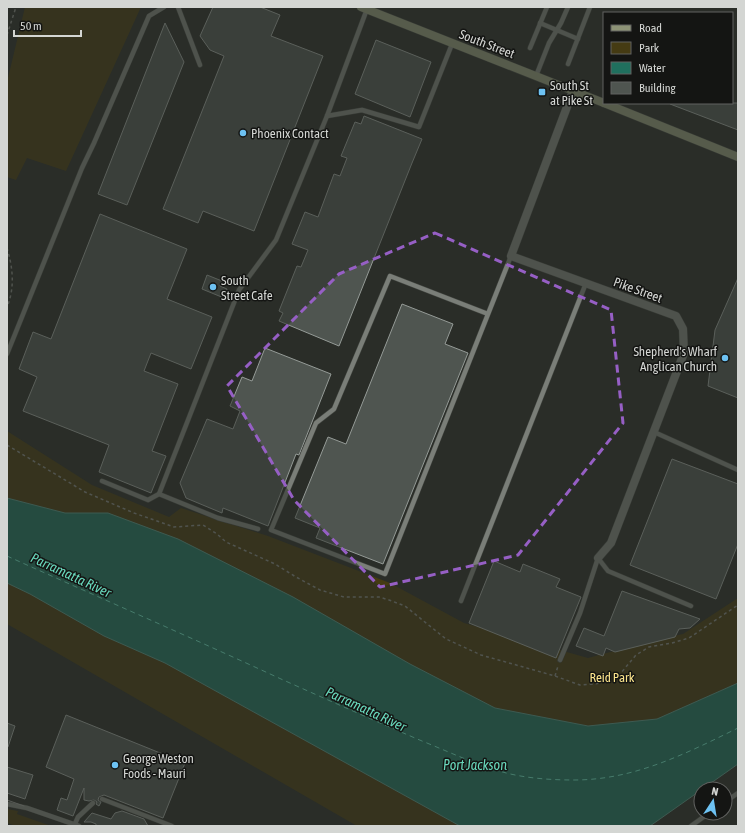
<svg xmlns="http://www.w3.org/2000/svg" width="745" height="833" viewBox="0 0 745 833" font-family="'Asap Condensed',sans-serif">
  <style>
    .green { fill: #453b13 }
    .water { fill: #20705e; stroke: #568f81 }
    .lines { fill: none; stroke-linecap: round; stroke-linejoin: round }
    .ferry { stroke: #69d9bd; stroke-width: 1; stroke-dasharray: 5 4; stroke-linecap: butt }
    .building { fill: #4f5550; stroke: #959b97 }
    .lane-casing { stroke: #454843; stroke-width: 5.5 }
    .street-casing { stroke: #454843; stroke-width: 9 }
    .secondary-casing { stroke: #454843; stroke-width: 9 }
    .path { stroke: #7f817d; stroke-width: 1.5; stroke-dasharray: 3 3; stroke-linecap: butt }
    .lane { stroke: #7a7e78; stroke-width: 4.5 }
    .street { stroke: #7a7e78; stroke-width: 8 }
    .secondary { stroke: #8d9376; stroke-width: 8 }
    .tram { stroke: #919490; stroke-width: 1 }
    .marked { fill: none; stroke: #965fc5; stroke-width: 3; stroke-dasharray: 8 5; stroke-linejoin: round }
    .poi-dot { fill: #6dc2f3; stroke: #141513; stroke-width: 1.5 }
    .labels { text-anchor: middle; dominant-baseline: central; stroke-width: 3; stroke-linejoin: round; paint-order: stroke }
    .street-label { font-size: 13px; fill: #d4d6d3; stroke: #141513 }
    .poi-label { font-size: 13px; fill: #d4d6d3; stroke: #141513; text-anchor: start }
    .park-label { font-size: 13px; fill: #fae38b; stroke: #141513 }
    .water-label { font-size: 14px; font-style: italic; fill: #69d9bd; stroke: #141513 }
  </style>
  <rect width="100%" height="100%" fill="#2a2d28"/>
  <g class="green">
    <path d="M25,7h116l-75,164 -39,-13 -11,22 -9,-3v-95z"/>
    <path d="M7,431l85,54 77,32 12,-9 87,28 122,47 74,40 124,35 67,-18 28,-6 55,-36v85l-81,36 -68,7 -94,-18 -387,-195h-43l-58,-15z"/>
    <path d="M7,583l23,11 74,42 61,27 295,163h-103l-350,-202z"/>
    <path d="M7,809l11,2 -1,3 34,12h-35l-9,-3z"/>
  </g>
  <path class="water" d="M7,498l58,15h43l70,26 115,58 117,67 85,44 93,18 69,-7 81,-36v81l-88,62h-190l-295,-163 -61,-27 -74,-42 -23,-11z"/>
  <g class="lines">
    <path class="ferry" d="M7,556c91,41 183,81 274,123 47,21 94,42 141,62 25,10 48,21 74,29 24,8 53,10 78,10 60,0 111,-26 164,-52"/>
  </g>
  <g class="building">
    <path d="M213,7h47l20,8 -9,21 52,20 -69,175 -51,-20 -5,12 -35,-14 61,-153 -14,-6 -10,-14z"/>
    <path d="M165,23l19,39 -57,143 -29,-11z"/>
    <path d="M376,40l55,22 -21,55 -55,-23z"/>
    <path d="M670,103h68v27l-68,-26z"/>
    <path d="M364,116l58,23 -10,24 -73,183 -60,-25 4,-8 -4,-2 18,-45 4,1 7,-17 -16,-6 13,-32 13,5 16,-43 6,2 7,-18 -6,-2 14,-34 6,2z"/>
    <path d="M100,214l87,35 -20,50 45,18 -21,52 -40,-16 -7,18 34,13 -26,67 14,5 -15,37 -52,-21 10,-27 -86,-34 14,-34 -18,-8 14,-37 18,7z"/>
    <path d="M207,275l15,6 -2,5 7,3 -3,9 -22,-9z"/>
    <path d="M738,278v120l-30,-12 7,-56z"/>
    <path d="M402,304l51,20 -8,20 23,9 -85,211 -67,-26 4,-10 -25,-10 33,-81 18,7z"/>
    <path d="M265,348l66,26 -32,81 -3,-1 -28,72 -45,-18 -1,5 -36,-15 -6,-15 27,-64 26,10 7,-18 -10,-5 12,-29 10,4z"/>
    <path d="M672,459l66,25v60l-22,55 -86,-34z"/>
    <path d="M494,561l26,11 3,-8 37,15 -4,8 25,10 -25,61 -87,-35z"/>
    <path d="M622,591l78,28 -10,9 -11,1 -4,8 -60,15 -9,-4 -3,8 -27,-10 8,-18 20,8z"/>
    <path d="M66,715l119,48 -22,55 -59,-23 -5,2 -1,3 3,2 -2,4 -3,-2 1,-2 -3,-2 -5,1 -5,-1v-12l-11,28 -16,-6 4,-12 6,2 7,-21 -28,-12z"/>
    <path d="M7,723l8,3 -7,21h-1z"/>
    <path d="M7,767l26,8 -8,24 -18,-6z"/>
    <path d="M122,811l22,8 4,7h-52v-2l-5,-2h-7l8,-9 19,6 4,-6z"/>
  </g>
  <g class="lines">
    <defs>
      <g id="lane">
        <path d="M178,7l22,58"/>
        <path d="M540,23l38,16"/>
        <path d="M530,48l17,-41"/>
        <path d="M568,64l22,-57"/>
        <path d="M536,76l13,-33 12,-20 7,-16"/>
        <path d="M327,116l35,-6 57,17 33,-83"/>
        <path d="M488,314l-98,-38 -56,133 -18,14 -45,107 114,44 126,-318"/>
        <path d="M7,354l75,-186 12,-25 55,-127 15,-9"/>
        <path d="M654,432l84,38"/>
        <path d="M102,481l46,19 11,-6"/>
        <path d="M258,529l-40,-11 -59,-24 80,-204 37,-50 51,-124 40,-107"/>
        <path d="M598,558l10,13 83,35"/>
        <path d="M461,601l125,-318"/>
        <path d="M560,660l20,-47 18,-55"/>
        <path d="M102,799l70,27"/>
        <path d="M725,802l13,-9"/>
        <path d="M7,804l20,4 52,18"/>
        <path d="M74,826l4,-9 15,-14"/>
        <path d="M691,826l18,-13"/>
      </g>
      <path id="street" d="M573,91l-62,165 165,60 7,13 1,24 -73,190 -13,15"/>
      <g id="secondary">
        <path d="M361,7l243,96"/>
        <path d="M604,103l134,54"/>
      </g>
    </defs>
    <use href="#lane" class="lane-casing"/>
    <use href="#street" class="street-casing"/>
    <use href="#secondary" class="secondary-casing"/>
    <g class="path">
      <path d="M7,35l9,-28"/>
      <path d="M7,248c6,20 8,40 0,59"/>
      <path d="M7,445l78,47 49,21 40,14 29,-2 14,9 9,8 49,22 21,13 24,13 24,7h35l10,3 16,6 41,33 35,16 74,21 25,9 15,-1 13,-3 12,-7 16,-19 13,-8 23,-4 17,-5 49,-33"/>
      <path d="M555,676l3,-10"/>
    </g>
    <use href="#lane" class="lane"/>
    <use href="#street" class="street"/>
    <use href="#secondary" class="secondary"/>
    <path class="tram" d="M7,800l17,6"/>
  </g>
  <path d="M0 0H745V833H0ZM435,233l176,77 12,113 -105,132 -138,32 -86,-87 -67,-114 112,-112z" fill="#2a2d28" fill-opacity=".55" fill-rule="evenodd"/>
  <path class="marked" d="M435,233l176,77 12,113 -105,132 -138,32 -86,-87 -67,-114 112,-112z"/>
  <g class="poi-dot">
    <rect x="538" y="88" width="8" height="8" rx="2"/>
    <circle cx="243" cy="133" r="4"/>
    <circle cx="213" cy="287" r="4"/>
    <circle cx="725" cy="358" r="4"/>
    <circle cx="115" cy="765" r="4"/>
  </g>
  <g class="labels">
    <g class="street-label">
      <text transform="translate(487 44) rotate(21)">South Street</text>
      <text transform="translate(638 290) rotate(20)">Pike Street</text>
    </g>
    <g class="poi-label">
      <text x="550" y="85">South St<tspan x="550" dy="15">at Pike St</tspan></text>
      <text x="251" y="133">Phoenix Contact</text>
      <text x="221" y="280">South<tspan x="221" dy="15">Street Cafe</tspan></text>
      <text x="717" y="351" text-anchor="end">Shepherd's Wharf<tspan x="717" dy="15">Anglican Church</tspan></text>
      <text x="123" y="758">George Weston<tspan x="123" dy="15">Foods - Mauri</tspan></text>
    </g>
    <g class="park-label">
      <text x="612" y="677">Reid Park</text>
    </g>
    <g class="water-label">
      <text transform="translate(71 575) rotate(25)">Parramatta River</text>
      <text transform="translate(366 709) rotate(25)">Parramatta River</text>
      <text x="475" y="765">Port Jackson</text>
    </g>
  </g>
  <rect width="745" height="833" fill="none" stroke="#d4d6d3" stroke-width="16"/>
  <rect x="603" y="12" width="130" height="92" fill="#141513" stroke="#616260"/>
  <rect x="611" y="25" width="20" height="6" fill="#8d9376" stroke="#616260"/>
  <text x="639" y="32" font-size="12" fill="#d4d6d3">Road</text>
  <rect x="611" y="42" width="20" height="12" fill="#453b13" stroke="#616260"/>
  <text x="639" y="52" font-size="12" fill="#d4d6d3">Park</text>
  <rect x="611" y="62" width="20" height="12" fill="#20705e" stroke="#616260"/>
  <text x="639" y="72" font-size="12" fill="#d4d6d3">Water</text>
  <rect x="611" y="82" width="20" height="12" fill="#4f5550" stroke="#616260"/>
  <text x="639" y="92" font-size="12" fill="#d4d6d3">Building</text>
  <g transform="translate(713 801) rotate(12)"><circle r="19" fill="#141513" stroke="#616260"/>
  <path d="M0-3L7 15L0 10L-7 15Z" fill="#6dc2f3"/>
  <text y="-6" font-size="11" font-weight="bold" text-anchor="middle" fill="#d4d6d3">N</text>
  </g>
  <path d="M14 30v6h67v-6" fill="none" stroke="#d4d6d3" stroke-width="2"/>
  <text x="20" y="30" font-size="12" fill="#d4d6d3" stroke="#141513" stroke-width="3" paint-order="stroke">50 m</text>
</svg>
